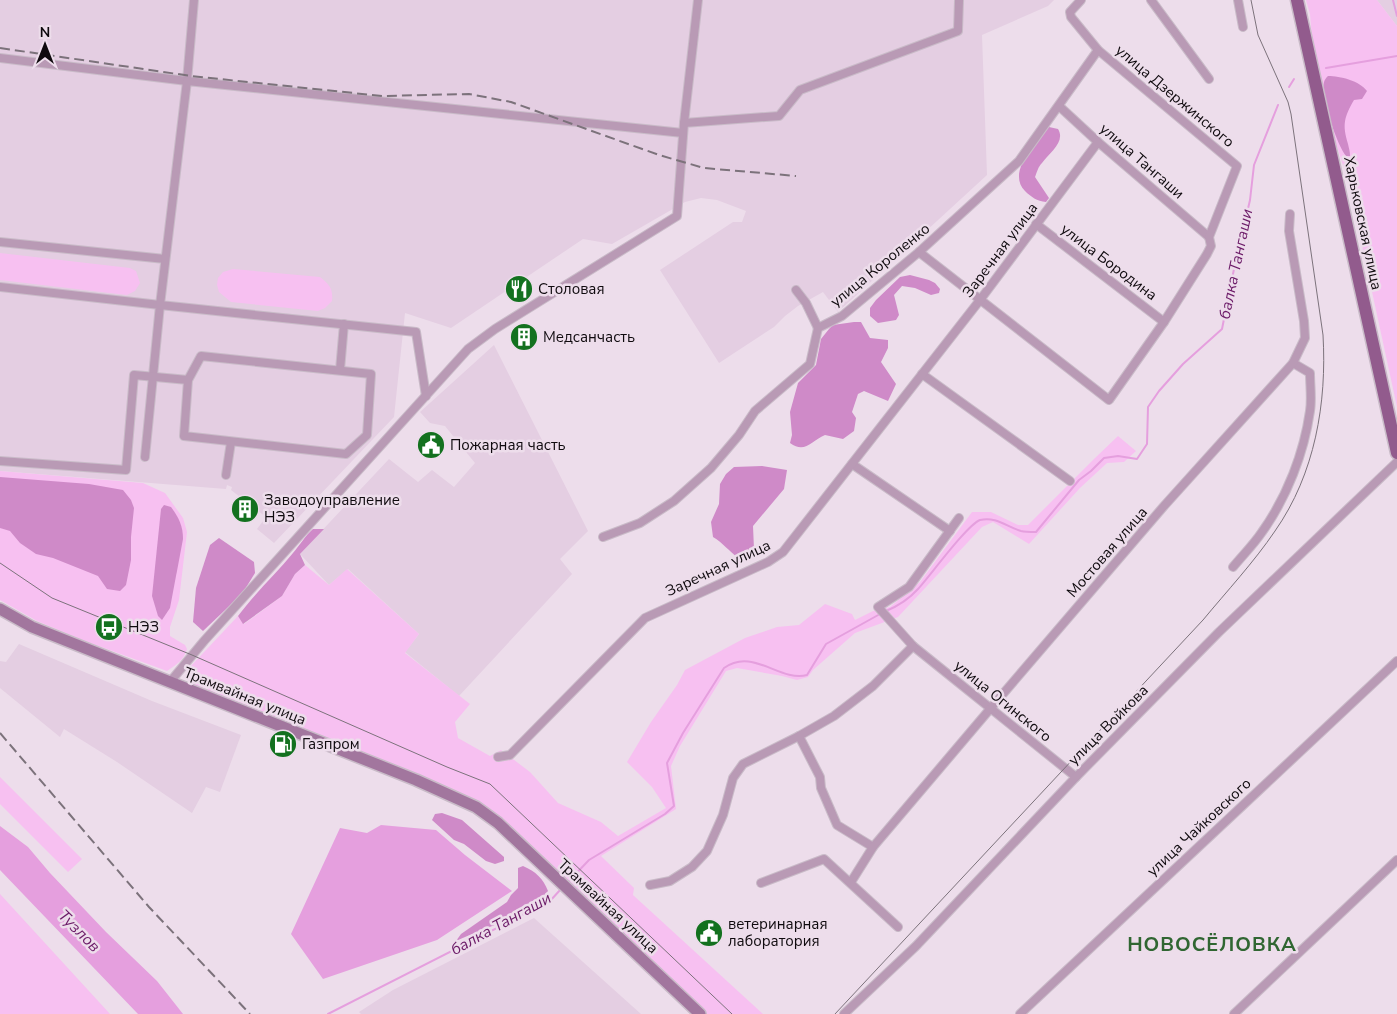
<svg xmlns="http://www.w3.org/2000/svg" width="1397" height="1014" viewBox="0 0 1397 1014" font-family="'Nunito Sans',sans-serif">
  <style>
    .built { fill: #e4cee2 }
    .green { fill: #f7c0f1 }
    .forest { fill: #cf8ac8 }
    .water { fill: #e59fde }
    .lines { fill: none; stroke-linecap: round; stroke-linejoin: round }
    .stream { stroke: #e59fde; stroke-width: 2 }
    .street-casing { stroke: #c9bbc8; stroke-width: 10 }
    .secondary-casing { stroke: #c9bbc8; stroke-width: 14 }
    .primary-casing { stroke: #c9bbc8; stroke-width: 15 }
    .street { stroke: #b99ab5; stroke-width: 8 }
    .secondary { stroke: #a2769e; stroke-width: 11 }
    .primary { stroke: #925b8d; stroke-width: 12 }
    .tram { stroke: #7c727b; stroke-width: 1 }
    .rail { stroke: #7c727b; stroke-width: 2; stroke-dasharray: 10 5; stroke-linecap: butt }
    .labels { text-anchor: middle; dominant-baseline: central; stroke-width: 5; stroke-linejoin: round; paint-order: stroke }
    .street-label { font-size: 15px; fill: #0f0a0e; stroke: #edddeb }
    .poi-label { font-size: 15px; fill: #0f0a0e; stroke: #edddeb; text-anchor: start }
    .water-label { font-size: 16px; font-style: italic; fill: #6c1b68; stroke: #edddeb }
    .district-label { font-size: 20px; font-weight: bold; letter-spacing: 1px; fill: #306632; stroke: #edddeb }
  </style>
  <rect width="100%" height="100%" fill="#edddeb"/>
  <g class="built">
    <path d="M0,0h1054l-6,6 -66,29 5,140 -149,137 -15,-20 -25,14 -13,10 -11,11 -55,36 -59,-93 73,-48h9l4,-11 -29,-11 -16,-2 -16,4 -73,42 -29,-5 -132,89 -46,-15 -11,104 -120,126 -17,-14 9,-12 -35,-27 1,-3 -5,-2 -1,4 -226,-18z"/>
    <path d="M1377,0h20v26z"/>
    <path d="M494,345l94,186 -28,28 12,15 -113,122 -54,-44 14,-18 -71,-65 -19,16 -29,-31 89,-95 29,23 14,-12 22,17 21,-24 -30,-37 -15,-3 -10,-11z"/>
    <path d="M19,644l133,57 89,34 -21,57 -14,-5 -14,26 -75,-51 -53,-33 -4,8 -60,-49v-27l6,1z"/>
    <path d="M534,918l107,96h-280l-2,-2 34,-22z"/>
  </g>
  <g class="green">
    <path d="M1306,0h71l20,26v381l-49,-226 -15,-47 -20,-82 -3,-38z"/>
    <path d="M0,253l130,15 6,3 4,12 -5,8 -8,4 -127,-15z"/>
    <path d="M233,269l87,8c10,8 13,12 12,24l-7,7 -7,3 -87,-9 -12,-10 -2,-7 1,-7 5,-6z"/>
    <path d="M1118,436l18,15 -12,11 -17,1 -27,25 -51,56 -36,-22 -11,5 -84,90 -43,16 -42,37 -5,7 -11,3 -15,-4 -45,-8 -11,3 -46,75 -9,20 5,43 -75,47 33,32 -1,7 130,119h-57l-149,-139 -79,-72 -20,-10 -263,-108 -7,-9 2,-9 48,-51 6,8 38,-28 13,-22 10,-9 24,20 18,-16 72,65 -14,19 65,51 -15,18 3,16 32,18 11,-6 29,22 28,31 43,19 17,14 48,-28 -14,-21 -25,-25 24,-40 26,-37 8,-15 60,-32 32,-11 22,-2 26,-21 27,10 3,6 18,-9 17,-4 30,-25 52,-70h19l27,13h10l67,-67z"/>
    <path d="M0,471l143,12 22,10 18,25 4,14 -8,68 -9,27v9l15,9 2,4c-3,11 -11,16 -20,22l-82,-30 -48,-20 -37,-21z"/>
    <path d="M0,777l82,82 -14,13 -68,-68z"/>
    <path d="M0,894l110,120h-110z"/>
  </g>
  <g class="forest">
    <path d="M1328,76c12,0 32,5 39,15l-5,8 -8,1c-10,17 -12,25 -6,44 1,5 2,7 2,12h-4c-9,-11 -26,-61 -22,-74 1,-3 2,-4 4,-6z"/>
    <path d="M1049,127l9,2c8,13 -9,24 -16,34 -4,4 -5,9 -7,14l14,21 -3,4c-9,-1 -15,-5 -21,-11 -19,-19 12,-49 24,-64z"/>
    <path d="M910,275l19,5 6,3 5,6 -1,4 -8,2 -16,-7 -13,-2 -8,9 5,20 -3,5 -18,3 -8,-7v-8l6,-8 24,-23z"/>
    <path d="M854,322h7l9,16 18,2v8l-7,14 15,22 -8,17 -24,-10 -6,3 -6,18 4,6 -2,13 -11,8 -18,-4c-14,6 -20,19 -35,8l2,-8 -2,-23 8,-29 18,-18 5,-26 8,-10 4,-4z"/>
    <path d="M762,466l25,4 -3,19 -31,37 1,23 -8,6 -8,3c-9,-7 -15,-15 -25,-21l-2,-15 8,-18 1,-20 6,-10 8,-7z"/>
    <path d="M0,477l89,7 34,6 8,10 3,8 -3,29v23l-5,25 -6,6 -13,-2 -9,-13 -45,-18 -17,-4 -16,-11 -10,-12 -10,-3z"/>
    <path d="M164,505l7,2c8,11 12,19 12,32l-13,69 -8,12 -4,-4 -6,-20 9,-87z"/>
    <path d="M313,529h11l-24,25 5,11 -10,9 -13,22 -39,28 -5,-8c17,-23 37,-41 55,-63 7,-8 12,-17 20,-24z"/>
    <path d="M219,538l35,24 1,11 -13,21 -39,37 -10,-9 3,-34 14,-43z"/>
    <path d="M442,813l20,7 42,37v4l-9,3 -9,-3 -22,-17 -10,-4 -22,-20 3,-6z"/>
    <path d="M523,866c13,6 20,12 25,25 -21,25 -63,37 -92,50l5,-7 46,-32 4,-7 7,-7v-20z"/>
  </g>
  <g class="water">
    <path d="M381,825l55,5 29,25 47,36 -75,49 -114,39 -32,-45 49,-106 27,5z"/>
    <path d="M0,826l28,21 22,26 56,59 51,49 26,33h-45l-138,-144z"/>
  </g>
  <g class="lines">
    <g class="stream">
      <path d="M1393,0l4,16"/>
      <path d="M1326,68l71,-12"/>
      <path d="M1289,87l5,-8"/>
      <path d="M886,611c12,-5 23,-12 32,-22 12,-13 49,-64 62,-69 16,-4 27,7 41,11 4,1 10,1 15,1l43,-52 12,-9 13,-13 14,-2 19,3 10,-15 1,-37 11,-16 24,-27 39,-35 12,-60 16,-69 4,-35 24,-60"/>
      <path d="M568,882l21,-22 76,-46 9,-8 -7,-43 16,-30 41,-65c29,-21 55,14 83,7l19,-31 54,-30"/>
      <path d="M328,1014l222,-113 11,-12"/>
    </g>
    <defs>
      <g id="street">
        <path d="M1151,0l58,79"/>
        <path d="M1238,0l5,27"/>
        <path d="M0,58l187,23 7,-81"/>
        <path d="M1059,106l39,36 111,95"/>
        <path d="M684,123l14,-123"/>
        <path d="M1036,224l128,98"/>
        <path d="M0,242l165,17"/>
        <path d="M919,252l190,148 55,-78 43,-68 4,-8 -2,-9 28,-71 -139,-116 -27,-33 -1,-5 11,-12"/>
        <path d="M0,287l160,18 -15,152"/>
        <path d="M796,290l10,13 12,25"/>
        <path d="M340,370l4,-46"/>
        <path d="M922,374l148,107"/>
        <path d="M426,396l-10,-64 -256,-27 27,-224 496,52"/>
        <path d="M0,461l126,9 8,-95 54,5 -4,56 162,18 21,-19 4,-61 -170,-18 -13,24"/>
        <path d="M852,464l98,67"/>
        <path d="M226,475l5,-33"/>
        <path d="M959,518l-50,69 -31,20 35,39 163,131"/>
        <path d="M603,537l37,-14 34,-22 37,-33 28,-33 16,-24 55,-47 8,-36 24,-12 77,-64 100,-91 79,-111"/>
        <path d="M1233,567c10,-12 21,-23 29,-35 25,-35 42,-79 48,-121 2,-12 0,-25 0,-38l-17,-10"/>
        <path d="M170,682l34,-41 264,-292 27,-20 182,-113 7,-93 95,-7 21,-26 158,-59 1,-31"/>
        <path d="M799,736l21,41 1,11 16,37 36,22"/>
        <path d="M498,757l12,-2 135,-137 123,-56 15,-10 197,-252 118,-158"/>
        <path d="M851,882l22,-35 117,-138 174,-203 129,-143 12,-25 -1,-17 -15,-90 1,-17"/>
        <path d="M761,883l63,-24 74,68"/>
        <path d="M650,885l20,-4 22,-14 15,-16 16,-36 10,-37 10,-14 56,-28 35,-20 39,-30 40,-40"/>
        <path d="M844,1014l72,-68 160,-169 143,-145 178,-170"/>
        <path d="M1020,1014l377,-353"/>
        <path d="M1234,1014l163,-154"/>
      </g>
      <path id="secondary" d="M0,609l32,18 384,153 60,27 22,16 202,191"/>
      <path id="primary" d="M1297,0l100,453"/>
    </defs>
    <use href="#street" class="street-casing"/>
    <use href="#secondary" class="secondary-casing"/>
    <use href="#primary" class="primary-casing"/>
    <use href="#street" class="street"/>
    <use href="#secondary" class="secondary"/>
    <use href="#primary" class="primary"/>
    <g class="tram">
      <path d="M0,563l52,35 140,57 255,112 43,17 242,230"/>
      <path d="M835,1014l368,-394c24,-29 51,-58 72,-89 40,-57 52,-128 48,-196l-32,-221 -3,-12 -30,-67 -7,-35"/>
    </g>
    <g class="rail">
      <path d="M0,48l191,28 191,20 87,-2 42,8 148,53 45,13 92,8"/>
      <path d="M0,733l149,174 101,107"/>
    </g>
  </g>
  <defs>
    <symbol id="restaurant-disc" viewBox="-11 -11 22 22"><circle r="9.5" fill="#13711f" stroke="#edddeb"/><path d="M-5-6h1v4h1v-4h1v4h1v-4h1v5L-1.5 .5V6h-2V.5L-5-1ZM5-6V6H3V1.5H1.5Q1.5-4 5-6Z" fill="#fff"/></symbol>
    <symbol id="building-disc" viewBox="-11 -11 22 22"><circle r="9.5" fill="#13711f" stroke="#edddeb"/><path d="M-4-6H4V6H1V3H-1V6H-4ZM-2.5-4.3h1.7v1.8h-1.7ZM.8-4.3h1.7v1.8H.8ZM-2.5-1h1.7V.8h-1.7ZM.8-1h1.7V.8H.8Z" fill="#fff"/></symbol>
    <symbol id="civic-disc" viewBox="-11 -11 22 22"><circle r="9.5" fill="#13711f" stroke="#edddeb"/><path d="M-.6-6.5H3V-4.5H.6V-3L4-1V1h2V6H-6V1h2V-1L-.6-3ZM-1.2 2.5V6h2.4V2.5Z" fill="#fff"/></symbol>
    <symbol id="bus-disc" viewBox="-11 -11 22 22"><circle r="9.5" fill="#13711f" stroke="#edddeb"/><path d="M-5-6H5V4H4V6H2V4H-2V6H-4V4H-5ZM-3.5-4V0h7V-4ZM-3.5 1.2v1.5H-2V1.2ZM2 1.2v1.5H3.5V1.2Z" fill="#fff"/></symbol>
    <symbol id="fuel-disc" viewBox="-11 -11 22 22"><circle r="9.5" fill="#13711f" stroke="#edddeb"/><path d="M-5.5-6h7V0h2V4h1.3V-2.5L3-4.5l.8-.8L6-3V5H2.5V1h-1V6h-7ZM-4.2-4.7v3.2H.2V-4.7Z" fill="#fff"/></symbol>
  </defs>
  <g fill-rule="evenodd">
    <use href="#restaurant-disc" x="503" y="273" width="32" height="32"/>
    <use href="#building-disc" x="508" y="321" width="32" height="32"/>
    <use href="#civic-disc" x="415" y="429" width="32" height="32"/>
    <use href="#building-disc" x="229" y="493" width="32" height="32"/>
    <use href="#bus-disc" x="93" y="611" width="32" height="32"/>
    <use href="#fuel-disc" x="267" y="728" width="32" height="32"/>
    <use href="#civic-disc" x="693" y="917" width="32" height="32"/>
  </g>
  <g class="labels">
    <g class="street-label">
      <text transform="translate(1175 96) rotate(40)">улица Дзержинского</text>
      <text transform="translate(1142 161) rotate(41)">улица Тангаши</text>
      <text transform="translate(1363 223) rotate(78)">Харьковская улица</text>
      <text transform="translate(1000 250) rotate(-53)">Заречная улица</text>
      <text transform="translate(1109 262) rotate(37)">улица Бородина</text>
      <text transform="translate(880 265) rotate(-39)">улица Короленко</text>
      <text transform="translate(1107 552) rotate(-49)">Мостовая улица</text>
      <text transform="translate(718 568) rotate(-25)">Заречная улица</text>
      <text transform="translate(245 696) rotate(22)">Трамвайная улица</text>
      <text transform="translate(1003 701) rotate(39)">улица Огинского</text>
      <text transform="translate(1108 725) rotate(-45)">улица Войкова</text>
      <text transform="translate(1199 827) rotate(-43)">улица Чайковского</text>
      <text transform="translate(608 906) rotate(43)">Трамвайная улица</text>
    </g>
    <g class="poi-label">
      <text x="538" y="289">Столовая</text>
      <text x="543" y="337">Медсанчасть</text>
      <text x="450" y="445">Пожарная часть</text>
      <text x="264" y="500">Заводоуправление<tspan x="264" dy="17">НЭЗ</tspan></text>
      <text x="128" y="627">НЭЗ</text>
      <text x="302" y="744">Газпром</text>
      <text x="728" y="924">ветеринарная<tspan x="728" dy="17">лаборатория</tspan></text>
    </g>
    <g class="water-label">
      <text transform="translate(1236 264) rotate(-78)">балка Тангаши</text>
      <text transform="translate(501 924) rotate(-29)">балка Тангаши</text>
      <text transform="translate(79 931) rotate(45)">Тузлов</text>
    </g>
    <g class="district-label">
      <text x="1212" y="944">НОВОСЁЛОВКА</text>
    </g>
  </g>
  <g transform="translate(45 45)" stroke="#edddeb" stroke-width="4" paint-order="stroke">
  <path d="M0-4L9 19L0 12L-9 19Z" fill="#0f0a0e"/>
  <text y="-8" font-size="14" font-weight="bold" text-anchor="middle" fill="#0f0a0e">N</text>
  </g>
</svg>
